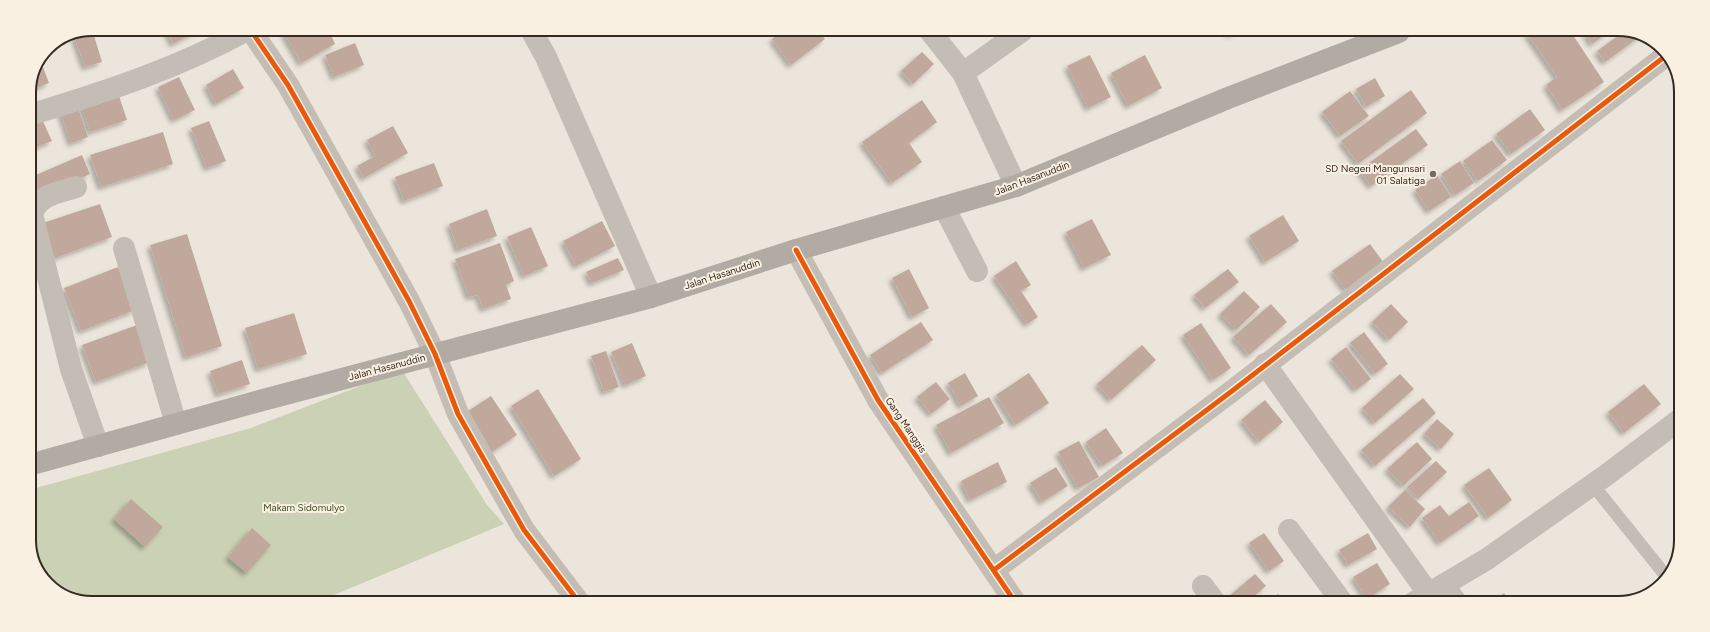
<svg xmlns="http://www.w3.org/2000/svg" width="1710" height="632" viewBox="0 0 1710 632" font-family="Figtree,sans-serif">
  <style>
    .green { fill: #cbd1b4 }
    .building { fill: #c0a99c; filter: url(#shadow) }
    .lines { fill: none; stroke-linecap: round; stroke-linejoin: round }
    .service { stroke: #c4bdb5; stroke-width: 13 }
    .minor { stroke: #c4bdb5; stroke-width: 22 }
    .primary { stroke: #b2aba4; stroke-width: 22 }
    .cycleway-casing { stroke: #faf0e2; stroke-width: 8 }
    .cycleway { stroke: #e8590c; stroke-width: 5 }
    .poi-dot { fill: #746b64; stroke: #faf0e2; stroke-width: 1.5 }
    .labels { text-anchor: middle; dominant-baseline: central; stroke-width: 4; stroke-linejoin: round; paint-order: stroke }
    .poi-label { font-size: 10px; fill: #342a24; stroke: #faf0e2; text-anchor: end }
    .street-label { font-size: 10px; fill: #342a24; stroke: #faf0e2 }
    .park-label { font-size: 10px; fill: #405327; stroke: #faf0e2 }
    .rim { fill: none; stroke: #342a24; stroke-width: 2 }
  </style>
  <defs>
    <filter id="shadow"><feDropShadow dx="-3.5" dy="3.5" stdDeviation="2" flood-color="#0004"/></filter>
  </defs>
  <rect width="100%" height="100%" fill="#ece5db"/>
  <path class="green" d="M402,370l85,135 17,19 -182,76h-250l-30,-21 -13,-35v-54l222,-62z"/>
  <g class="building">
    <path d="M92,29l10,33 -17,5 -11,-31z"/>
    <path d="M166,29h34l-27,15z"/>
    <path d="M290,29h13l2,5 8,-5h15l7,15 -34,19 -17,-30z"/>
    <path d="M784,30l34,1 7,8 -34,26 -19,-26z"/>
    <path d="M1228,31h9l-7,4z"/>
    <path d="M1526,32h45l33,50 -42,28 -16,-25 11,-8z"/>
    <path d="M1585,32h24l-17,12z"/>
    <path d="M1623,32h15l4,3 -37,27 -8,-11z"/>
    <path d="M355,43l9,22 -30,12 -9,-22z"/>
    <path d="M922,52l12,12 -21,20 -12,-13z"/>
    <path d="M1090,55l21,42 -23,11 -21,-42z"/>
    <path d="M1145,55l17,33 -34,18 -17,-33z"/>
    <path d="M41,62l8,21 -20,8v-3z"/>
    <path d="M233,69l11,19 -28,16 -10,-19z"/>
    <path d="M179,77l16,33 -21,10 -16,-33z"/>
    <path d="M1375,78l10,18 -19,11 -10,-18z"/>
    <path d="M1411,90l16,23 -69,51 -17,-23z"/>
    <path d="M1350,91l19,25 -29,20 -18,-24z"/>
    <path d="M118,93l9,27 -37,12 -9,-27z"/>
    <path d="M922,100l15,22 -28,21 13,19 -30,21 -30,-41z"/>
    <path d="M77,105l11,32 -17,6 -11,-32z"/>
    <path d="M1530,109l15,21 -34,24 -15,-20z"/>
    <path d="M41,117l11,24 -23,9v-28z"/>
    <path d="M209,121l17,40 -19,7 -16,-40z"/>
    <path d="M393,126l15,27 -44,25 -7,-12 18,-10 -8,-16z"/>
    <path d="M1416,129l12,16 -57,41 -12,-16z"/>
    <path d="M163,132l10,32 -72,23 -11,-32z"/>
    <path d="M1492,140l15,20 -29,21 -15,-20z"/>
    <path d="M82,155l8,19 -61,27v-23z"/>
    <path d="M1460,161l14,22 -19,12 -14,-21z"/>
    <path d="M434,163l9,23 -39,15 -9,-24z"/>
    <path d="M1437,175l14,22 -22,14 -14,-21z"/>
    <path d="M100,204l12,33 -57,21 -12,-35z"/>
    <path d="M487,209l10,27 -39,14 -9,-26z"/>
    <path d="M1283,215l16,26 -34,21 -16,-26z"/>
    <path d="M1092,219l19,36 -27,13 -18,-36z"/>
    <path d="M602,221l13,25 -39,20 -13,-25z"/>
    <path d="M531,227l17,39 -24,10 -17,-39z"/>
    <path d="M187,234l35,112 -36,11 -36,-112z"/>
    <path d="M500,243l14,38 -8,4 5,14 -28,10 -5,-14 -9,2 -14,-38z"/>
    <path d="M1370,244l14,19 -38,27 -14,-19z"/>
    <path d="M29,247l9,20 -9,3z"/>
    <path d="M618,258l6,12 -32,13 -6,-11z"/>
    <path d="M1016,261l15,24 -10,6 17,26 -11,7 -33,-48z"/>
    <path d="M118,267l17,43 -54,21 -17,-43z"/>
    <path d="M909,269l20,39 -17,9 -20,-39z"/>
    <path d="M1228,269l11,13 -34,26 -11,-13z"/>
    <path d="M1244,291l16,16 -24,23 -16,-16z"/>
    <path d="M29,302l4,10 -4,1z"/>
    <path d="M1271,304l16,18 -38,33 -16,-18z"/>
    <path d="M1391,304l17,18 -19,18 -17,-18z"/>
    <path d="M294,313l13,41 -49,15 -13,-41z"/>
    <path d="M921,322l12,18 -51,33 -12,-18z"/>
    <path d="M1201,323l30,45 -18,12 -30,-45z"/>
    <path d="M137,325l13,37 -54,20 -14,-37z"/>
    <path d="M1364,332l24,32 -13,10 -25,-31z"/>
    <path d="M632,343l14,33 -21,9 -14,-33z"/>
    <path d="M1142,345l14,15 -45,40 -14,-16z"/>
    <path d="M1346,347l25,32 -15,11 -25,-31z"/>
    <path d="M606,351l13,36 -15,5 -13,-36z"/>
    <path d="M242,360l8,24 -32,10 -8,-23z"/>
    <path d="M965,373l13,23 -17,10 -13,-23z"/>
    <path d="M1029,373l20,30 -34,22 -19,-30z"/>
    <path d="M1400,374l14,15 -39,34 -13,-15z"/>
    <path d="M936,382l14,17 -19,15 -14,-17z"/>
    <path d="M1644,384l17,20 -37,29 -16,-21z"/>
    <path d="M538,389l43,70 -27,17 -43,-70z"/>
    <path d="M491,396l26,39 -25,17 -27,-39z"/>
    <path d="M989,397l15,26 -53,30 -15,-28z"/>
    <path d="M1423,398l13,15 -61,53 -14,-16z"/>
    <path d="M1265,400l18,22 -24,20 -18,-22z"/>
    <path d="M1437,419l17,15 -13,15 -17,-15z"/>
    <path d="M1106,428l17,25 -21,13 -16,-24z"/>
    <path d="M1079,441l20,36 -21,11 -20,-36z"/>
    <path d="M1417,442l15,17 -29,27 -16,-17z"/>
    <path d="M1436,461l11,11 -29,27 -11,-12z"/>
    <path d="M998,462l9,20 -37,18 -9,-19z"/>
    <path d="M1056,467l12,19 -26,16 -12,-19z"/>
    <path d="M1489,468l23,32 -24,18 -24,-33z"/>
    <path d="M1405,490l20,19 -15,18 -22,-20z"/>
    <path d="M131,499l32,28 -18,20 -31,-28z"/>
    <path d="M1469,502l10,14 -39,27 -18,-25 18,-13 9,11z"/>
    <path d="M252,528l19,17 -24,28 -19,-16z"/>
    <path d="M1264,533l20,28 -15,10 -20,-28z"/>
    <path d="M1368,533l9,16 -29,16 -9,-15z"/>
    <path d="M1377,563l13,21 -23,15 -14,-22z"/>
    <path d="M1255,574l11,12 -19,16h-17l-3,-4z"/>
    <path d="M1504,593l7,10h-20z"/>
    <path d="M1278,594l7,8h-16z"/>
  </g>
  <g class="lines">
    <path class="service" d="M1593,485l73,91"/>
    <g class="minor">
      <path d="M250,29l38,56 121,216 26,53 23,60 66,116 54,71"/>
      <path d="M531,30l15,27 105,240"/>
      <path d="M930,31l33,42 59,-42"/>
      <path d="M963,73l53,113"/>
      <path d="M29,115c76,-23 150,-47 220,-86"/>
      <path d="M76,187c-18,6 -37,7 -44,27l39,155 27,77"/>
      <path d="M944,207l33,64"/>
      <path d="M124,248l52,176"/>
      <path d="M796,250l82,150 137,202"/>
      <path d="M1265,364l163,229"/>
      <path d="M1289,530l53,72"/>
      <path d="M994,570l238,-179 436,-337"/>
      <path d="M1443,585l14,18"/>
      <path d="M1203,586l12,16"/>
      <path d="M1413,603l74,-44 118,-83 74,-56"/>
    </g>
    <path class="primary" d="M29,465l223,-62 399,-106 145,-47 220,-64 212,-88 171,-66"/>
    <defs>
      <g id="cycleway">
        <path d="M250,29l38,56 121,216 26,53 23,60 66,116 54,71"/>
        <path d="M796,250l82,150 137,202"/>
        <path d="M994,570l238,-179 436,-337"/>
      </g>
    </defs>
    <use href="#cycleway" class="cycleway-casing"/>
    <use href="#cycleway" class="cycleway"/>
  </g>
  <circle class="poi-dot" cx="1433" cy="174" r="4"/>
  <g class="labels">
    <g class="poi-label">
      <text x="1425" y="168">SD Negeri Mangunsari<tspan x="1425" dy="12">01 Salatiga</tspan></text>
    </g>
    <g class="street-label">
      <text transform="translate(1032 178) rotate(-21)">Jalan Hasanuddin</text>
      <text transform="translate(722 274) rotate(-18)">Jalan Hasanuddin</text>
      <text transform="translate(387 367) rotate(-15)">Jalan Hasanuddin</text>
      <text transform="translate(906 425) rotate(56)">Gang Manggis</text>
    </g>
    <g class="park-label">
      <text x="304" y="507">Makam Sidomulyo</text>
    </g>
  </g>
  <path d="M0 0H1710V632H0ZM92 36H1618A56 56 0 0 1 1674 92V540A56 56 0 0 1 1618 596H92A56 56 0 0 1 36 540V92A56 56 0 0 1 92 36Z" fill="#faf0e2" fill-rule="evenodd"/>
  <path class="rim" d="M92 36H1618A56 56 0 0 1 1674 92V540A56 56 0 0 1 1618 596H92A56 56 0 0 1 36 540V92A56 56 0 0 1 92 36Z"/>
</svg>
